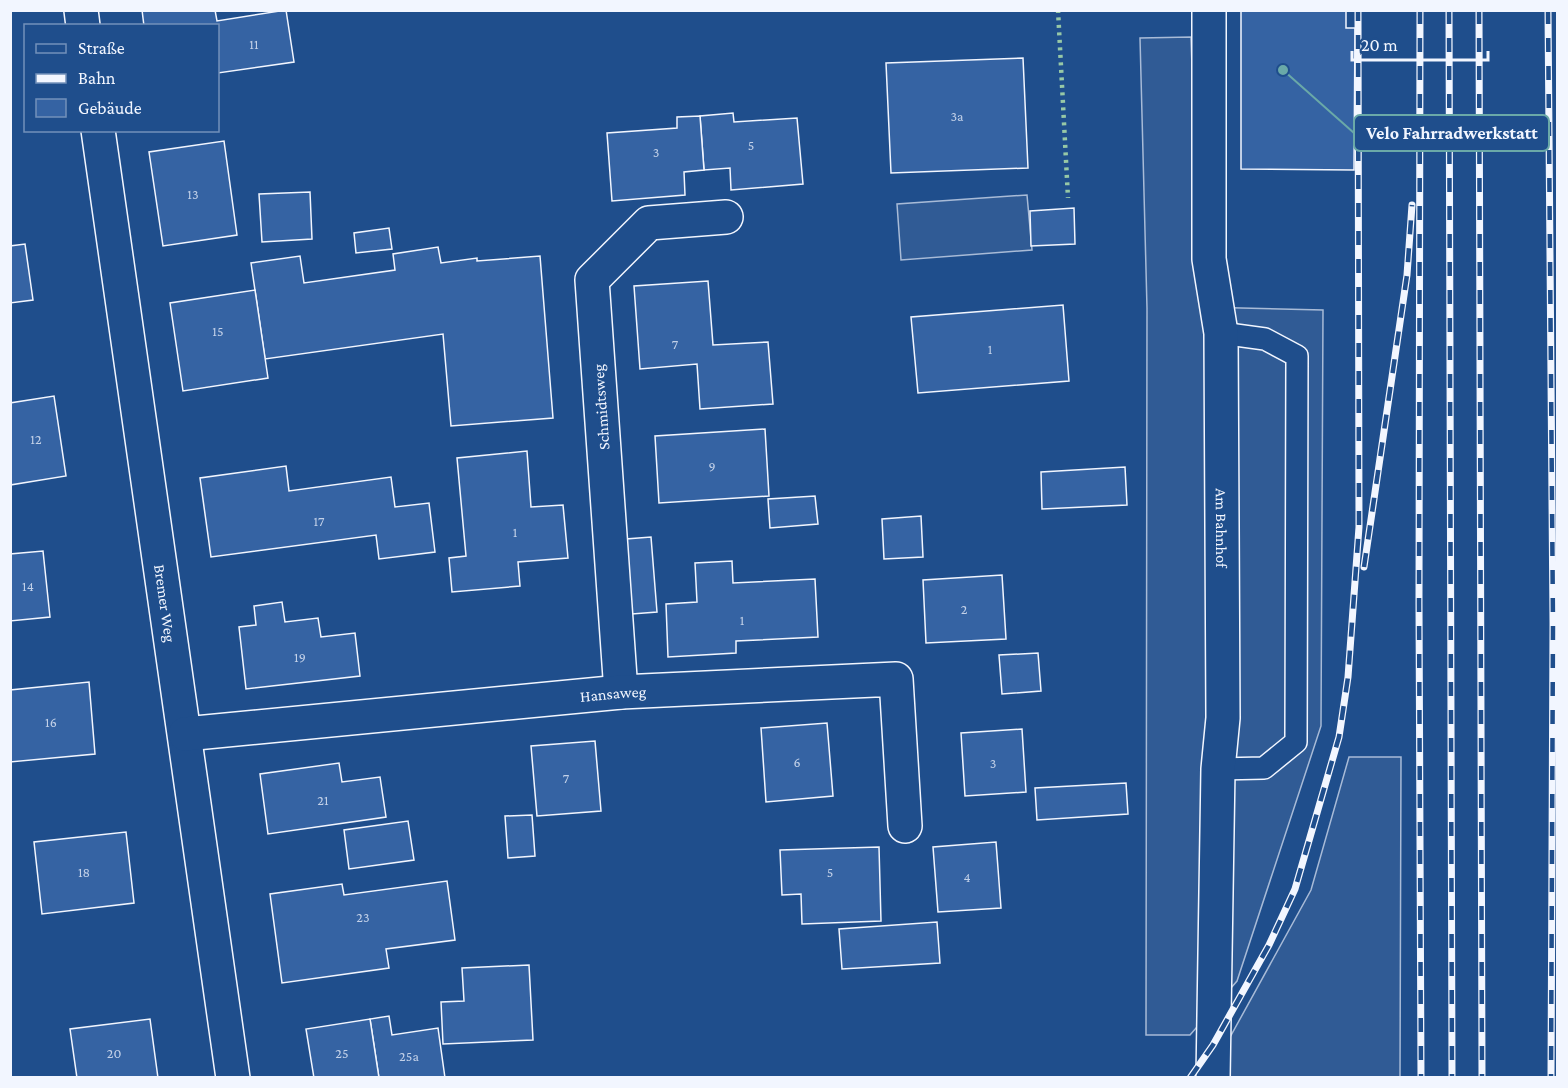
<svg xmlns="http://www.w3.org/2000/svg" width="1568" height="1088" viewBox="0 0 1568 1088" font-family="'Crimson Pro',serif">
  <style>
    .built { fill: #305b95; stroke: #a8bbd7; stroke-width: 1.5 }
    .building { fill: #3563a3; stroke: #f2f6ff; stroke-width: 1.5 }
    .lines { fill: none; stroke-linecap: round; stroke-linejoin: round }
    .lane-casing { stroke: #f2f6ff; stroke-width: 24 }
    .street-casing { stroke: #f2f6ff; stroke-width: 36 }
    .lane { stroke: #1f4e8c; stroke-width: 21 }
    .street { stroke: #1f4e8c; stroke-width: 33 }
    .rail-casing { stroke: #f2f6ff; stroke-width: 7 }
    .rail { stroke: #1f4e8c; stroke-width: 4.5; stroke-dasharray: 14; stroke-linecap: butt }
    .hedge { stroke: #97c8a6; stroke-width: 4.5; stroke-dasharray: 3 4.5; stroke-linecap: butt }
    .labels { text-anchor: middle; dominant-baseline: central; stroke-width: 4.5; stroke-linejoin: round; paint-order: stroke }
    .number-label { font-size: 14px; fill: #c3d1e8 }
    .street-label { font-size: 16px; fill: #f2f6ff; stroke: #1f4e8c }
    .leader { fill: none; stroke: #6aa9a8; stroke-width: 2 }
    .callout-dot { fill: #6aa9a8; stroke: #1f4e8c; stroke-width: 2 }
    .callout { fill: #1f4e8c; stroke: #6aa9a8; stroke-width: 2 }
    .callout-label { font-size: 18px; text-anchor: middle; font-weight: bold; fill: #f2f6ff }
  </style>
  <rect width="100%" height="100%" fill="#1f4e8c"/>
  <g class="built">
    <path d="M1191,37l9,270 123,3 -2,416 -84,255 -47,54h-44l1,-727 -7,-270z"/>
    <path d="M1027,195l5,55 -131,10 -4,-56z"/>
    <path d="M1349,757h52l-1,320h-172l-10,-18 93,-169z"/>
  </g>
  <g class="building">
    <path d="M142,10h73l2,11 69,-11 8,52 -76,11v-47h-74z"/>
    <path d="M1241,10h105v18h9l-1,142 -113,-1z"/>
    <path d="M1023,58l5,110 -137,5 -5,-110z"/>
    <path d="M733,113l1,9 63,-4 6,66 -72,6 -1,-22 -26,2 -4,-54z"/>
    <path d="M700,116l4,54 -20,2 1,23 -73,6 -5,-68 70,-5v-11z"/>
    <path d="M224,141l13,94 -74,11 -14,-94z"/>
    <path d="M310,192l2,47 -50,3 -3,-48z"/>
    <path d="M1074,208l1,36 -44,2 -1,-35z"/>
    <path d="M389,228l3,21 -36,4 -2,-20z"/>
    <path d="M25,244l8,56 -23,3v-57z"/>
    <path d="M438,247l3,16 36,-5v3l63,-5 13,162 -102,8 -8,-92 -178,25 -14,-96 49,-7 4,27 91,-13 -2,-16z"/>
    <path d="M708,281l5,64 55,-3 5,62 -73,5 -3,-45 -57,5 -6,-83z"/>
    <path d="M255,290l13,88 -85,13 -13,-88z"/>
    <path d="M1063,305l6,76 -151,12 -7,-76z"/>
    <path d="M54,396l12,80 -56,9v-82z"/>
    <path d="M765,429l4,67 -110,7 -4,-67z"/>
    <path d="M527,451l4,56 32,-2 5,53 -50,4 2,24 -68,6 -3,-34 17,-2 -9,-98z"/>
    <path d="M286,466l3,25 102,-14 4,30 34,-4 6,49 -56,7 -3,-24 -165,22 -11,-79z"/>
    <path d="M1125,467l2,38 -85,4 -1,-37z"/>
    <path d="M815,496l3,28 -48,4 -2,-29z"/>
    <path d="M921,516l2,41 -39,2 -2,-40z"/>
    <path d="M651,537l6,75 -25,2 -6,-75z"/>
    <path d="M43,551l7,66 -40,4v-67z"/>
    <path d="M732,561l1,22 82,-4 3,58 -82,4v12l-68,4 -2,-53 31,-2 -2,-39z"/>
    <path d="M1002,575l4,64 -80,4 -3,-63z"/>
    <path d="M282,602l3,20 33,-4 3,19 34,-4 5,43 -114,13 -7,-62 17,-2 -2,-19z"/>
    <path d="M1038,653l3,38 -39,3 -3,-39z"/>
    <path d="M89,682l6,72 -85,8v-72z"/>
    <path d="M827,723l6,73 -67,6 -5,-74z"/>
    <path d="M1022,729l4,63 -61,4 -4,-63z"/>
    <path d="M595,741l6,70 -64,5 -6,-70z"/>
    <path d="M339,763l3,19 38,-5 6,40 -118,17 -8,-60z"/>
    <path d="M1126,783l2,31 -91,6 -2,-32z"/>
    <path d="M532,815l3,41 -27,2 -3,-42z"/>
    <path d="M408,821l6,39 -65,9 -5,-39z"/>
    <path d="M126,832l8,71 -92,11 -8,-72z"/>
    <path d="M996,842l5,66 -63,4 -5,-65z"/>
    <path d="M879,847l2,74 -79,3 -1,-30 -19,1 -2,-45z"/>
    <path d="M447,881l8,59 -69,9 3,19 -107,15 -12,-89 72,-10 2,11z"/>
    <path d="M937,922l3,41 -98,6 -3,-40z"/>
    <path d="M529,965l4,75 -90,4 -2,-42 23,-1 -2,-33z"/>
    <path d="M389,1016l3,19 46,-7 7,50h-66l-9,-59z"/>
    <path d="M150,1019l8,59h-81l-7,-49z"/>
    <path d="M370,1019l9,59h-65l-8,-49z"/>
  </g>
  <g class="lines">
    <defs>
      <path id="lane" d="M1218,769l46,-1 32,-26 1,-386 -32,-17 -44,-6"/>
      <g id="street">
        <path d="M81,10l2,16"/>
        <path id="s1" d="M1209,10v249l12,74 2,385 -5,51 -5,309"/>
        <path id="s2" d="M98,130l135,948"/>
        <path d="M621,692l-29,-412 57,-57 77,-6"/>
        <path id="s3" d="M185,734l436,-42 275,-13 9,147"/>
      </g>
    </defs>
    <use href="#lane" class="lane-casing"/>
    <use href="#street" class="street-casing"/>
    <use href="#lane" class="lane"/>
    <use href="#street" class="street"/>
    <defs>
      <g id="rail">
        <path d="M1420,10l-1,594 2,474"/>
        <path d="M1449,10l3,1068"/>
        <path d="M1479,10l3,1068"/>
        <path d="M1548,10l5,613 -2,455"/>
        <path d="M1364,567l43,-292 5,-70"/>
        <path d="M1190,1078l23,-33 56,-100 26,-56 44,-152 9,-60 11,-150 -1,-517"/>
      </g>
    </defs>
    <use href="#rail" class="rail-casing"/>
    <use href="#rail" class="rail"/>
    <path class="hedge" d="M1058,10l10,188"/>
  </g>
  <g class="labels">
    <g class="number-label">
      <text x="254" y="44">11</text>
      <text x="957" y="116">3a</text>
      <text x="751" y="145">5</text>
      <text x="656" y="152">3</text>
      <text x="193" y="194">13</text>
      <text x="218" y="331">15</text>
      <text x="675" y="344">7</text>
      <text x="990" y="349">1</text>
      <text x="36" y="439">12</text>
      <text x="712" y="466">9</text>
      <text x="319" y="521">17</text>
      <text x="515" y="532">1</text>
      <text x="28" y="586">14</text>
      <text x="964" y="609">2</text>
      <text x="742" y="620">1</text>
      <text x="300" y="657">19</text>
      <text x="51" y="722">16</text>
      <text x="797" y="762">6</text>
      <text x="993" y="763">3</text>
      <text x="566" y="778">7</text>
      <text x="323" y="800">21</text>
      <text x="84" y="872">18</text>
      <text x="830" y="872">5</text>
      <text x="967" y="877">4</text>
      <text x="363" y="917">23</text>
      <text x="114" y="1053">20</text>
      <text x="342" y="1053">25</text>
      <text x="409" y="1056">25a</text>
    </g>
    <g class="street-label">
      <text transform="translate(601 407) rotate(-94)">Schmidtsweg</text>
      <text stroke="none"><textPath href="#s1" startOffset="519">Am Bahnhof</textPath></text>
      <text stroke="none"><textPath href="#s2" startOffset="478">Bremer Weg</textPath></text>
      <text stroke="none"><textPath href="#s3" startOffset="430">Hansaweg</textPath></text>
    </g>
  </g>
  <path class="leader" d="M1283 70L1354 133"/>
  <circle class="callout-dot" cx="1283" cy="70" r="6"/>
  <rect class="callout" x="1354" y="115" width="195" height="36" rx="6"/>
  <g class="callout-label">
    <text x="1452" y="139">Velo Fahrradwerkstatt</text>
  </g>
  <rect width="1568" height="1088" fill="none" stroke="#f2f6ff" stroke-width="24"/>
  <rect x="24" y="24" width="195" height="108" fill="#1f4e8c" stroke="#7391ba" stroke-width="1.5"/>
  <rect x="36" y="44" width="30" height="9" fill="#1f4e8c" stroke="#7391ba" stroke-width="1.5"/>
  <text x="78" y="54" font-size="18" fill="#f2f6ff">Straße</text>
  <rect x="36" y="74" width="30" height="9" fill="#f2f6ff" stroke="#7391ba" stroke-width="1.5"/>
  <text x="78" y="84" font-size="18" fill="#f2f6ff">Bahn</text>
  <rect x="36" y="99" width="30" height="18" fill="#3563a3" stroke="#7391ba" stroke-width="1.5"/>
  <text x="78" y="114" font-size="18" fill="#f2f6ff">Gebäude</text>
  <path d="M1352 51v9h136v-9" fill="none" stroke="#f2f6ff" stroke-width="3"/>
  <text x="1361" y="51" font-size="18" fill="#f2f6ff" stroke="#1f4e8c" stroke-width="4.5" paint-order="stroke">20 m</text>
</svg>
